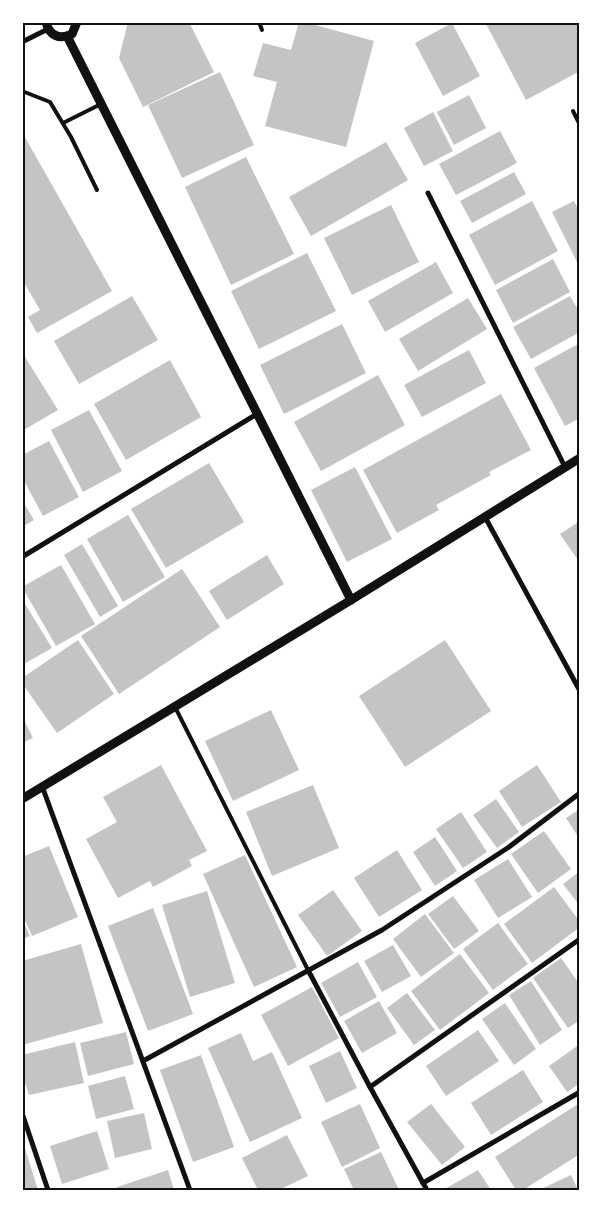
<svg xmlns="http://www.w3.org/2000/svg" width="602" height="1213" viewBox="0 0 602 1213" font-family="Overpass,sans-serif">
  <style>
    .building { fill: #c4c4c4 }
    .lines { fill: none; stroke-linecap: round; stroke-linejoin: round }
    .service { stroke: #111; stroke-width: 4 }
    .minor { stroke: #111; stroke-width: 5 }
    .tertiary { stroke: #111; stroke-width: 9 }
    .neatline { fill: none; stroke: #111; stroke-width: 2 }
  </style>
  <rect width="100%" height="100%" fill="#fff"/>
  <g class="building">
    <path d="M128,22h61l25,50 -71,35 -24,-49z"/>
    <path d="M299,22h5l70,19 -28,106 -81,-21 12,-44 -24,-6 10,-33 28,7z"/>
    <path d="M485,22h95v49l-54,29z"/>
    <path d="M452,23l28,53 -37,20 -28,-53z"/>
    <path d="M220,72l34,73 -72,33 -34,-73z"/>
    <path d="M469,95l17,33 -32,17 -17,-33z"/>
    <path d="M433,112l20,39 -29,15 -20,-38z"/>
    <path d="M500,131l17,32 -61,32 -17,-31z"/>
    <path d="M22,132l90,159 -75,42 -9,-16 12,-7 -18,-31z"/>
    <path d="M386,142l22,38 -97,56 -22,-39z"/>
    <path d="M246,157l48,97 -63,31 -46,-98z"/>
    <path d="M514,172l12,22 -54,29 -12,-22z"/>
    <path d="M532,201l26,50 -63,34 -26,-50z"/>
    <path d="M574,201l6,12v55l-28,-56z"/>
    <path d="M391,205l28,57 -67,33 -28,-57z"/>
    <path d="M307,253l29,58 -77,38 -28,-58z"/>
    <path d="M553,259l17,33 -57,31 -17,-33z"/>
    <path d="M436,262l17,31 -68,39 -17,-31z"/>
    <path d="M132,296l26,44 -79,44 -25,-43z"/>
    <path d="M570,296l10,17v19l-49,27 -18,-32z"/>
    <path d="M468,298l19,31 -69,42 -19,-32z"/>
    <path d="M342,324l24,49 -82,41 -24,-49z"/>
    <path d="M580,343v75l-15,8 -31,-58z"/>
    <path d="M469,350l17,33 -64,34 -18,-32z"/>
    <path d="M22,352l36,58 -36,21z"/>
    <path d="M170,360l31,57 -75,43 -32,-56z"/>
    <path d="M378,375l27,50 -84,46 -27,-49z"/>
    <path d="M501,394l30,56 -42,22 2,3 -55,30 3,5 -42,23 -34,-63z"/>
    <path d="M89,410l33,61 -39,21 -32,-62z"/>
    <path d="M49,441l30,56 -36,19 -21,-39v-22z"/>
    <path d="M209,463l35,59 -78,46 -35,-59z"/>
    <path d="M355,467l37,72 -45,23 -36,-72z"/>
    <path d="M22,500l12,20 -12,7z"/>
    <path d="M128,515l37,62 -42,25 -36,-63z"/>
    <path d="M580,521v42l-20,-29z"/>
    <path d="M82,544l36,62 -18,11 -36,-62z"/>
    <path d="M267,555l17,29 -57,36 -18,-29z"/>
    <path d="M61,565l34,59 -39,22 -34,-59z"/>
    <path d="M182,569l38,58 -101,67 -38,-58z"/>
    <path d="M22,599l30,49 -30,17z"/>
    <path d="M78,640l36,54 -57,39 -35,-50v-5z"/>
    <path d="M445,640l46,71 -86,56 -46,-71z"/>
    <path d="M271,710l28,60 -66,31 -28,-60z"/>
    <path d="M22,716l11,22 -11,5z"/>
    <path d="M161,765l46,86 -18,9 3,6 -39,21 -3,-6 -32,17 -32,-59 31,-17 -14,-25z"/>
    <path d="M537,765l24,37 -39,25 -23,-36z"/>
    <path d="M313,785l26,63 -67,28 -26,-64z"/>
    <path d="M496,799l23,33 -22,16 -24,-33z"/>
    <path d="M580,809v25l-3,1 -11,-17z"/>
    <path d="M461,812l26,40 -24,16 -27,-39z"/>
    <path d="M544,831l27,38 -33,24 -27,-39z"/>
    <path d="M435,837l22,34 -22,15 -22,-34z"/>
    <path d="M49,846l29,71 -46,19 -10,-22v-57z"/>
    <path d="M397,850l25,40 -43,27 -25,-39z"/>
    <path d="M245,855l52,112 -43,20 -51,-113z"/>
    <path d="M508,859l24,38 -34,21 -24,-38z"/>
    <path d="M580,871v35l-17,-22z"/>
    <path d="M554,887l26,35v5l-48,36 -28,-39z"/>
    <path d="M333,890l29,41 -35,25 -29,-41z"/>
    <path d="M207,891l28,92 -45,14 -28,-92z"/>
    <path d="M453,896l26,35 -25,18 -26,-35z"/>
    <path d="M153,908l40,106 -45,17 -40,-105z"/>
    <path d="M425,914l29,39 -33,24 -28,-38z"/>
    <path d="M22,918l8,18 -8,3z"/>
    <path d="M498,923l30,41 -35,26 -30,-41z"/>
    <path d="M81,944l22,79 -81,22v-84z"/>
    <path d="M393,945l18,31 -29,16 -18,-31z"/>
    <path d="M460,954l29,39 -49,37 -29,-39z"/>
    <path d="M561,958l19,27v35l-12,8 -35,-50z"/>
    <path d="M358,962l19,35 -37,20 -19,-34z"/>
    <path d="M531,981l31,49 -22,15 -31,-50z"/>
    <path d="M312,987l27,51 -51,28 -27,-51z"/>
    <path d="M407,993l28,37 -21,15 -27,-37z"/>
    <path d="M379,1001l18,32 -35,20 -18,-32z"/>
    <path d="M505,1003l31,46 -22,16 -32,-46z"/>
    <path d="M478,1030l21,31 -53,35 -20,-30z"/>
    <path d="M126,1032l8,32 -46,12 -8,-33z"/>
    <path d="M241,1033l12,28 19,-9 30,66 -52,24 -42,-94z"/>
    <path d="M75,1042l9,41 -55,12 -7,-21v-19z"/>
    <path d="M580,1044v39l-13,9 -18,-26z"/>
    <path d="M340,1051l17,37 -31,15 -17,-37z"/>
    <path d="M201,1055l33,92 -41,15 -33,-92z"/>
    <path d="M523,1070l20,32 -52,33 -20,-32z"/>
    <path d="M125,1076l9,33 -38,10 -8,-33z"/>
    <path d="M360,1104l20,44 -38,19 -21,-45z"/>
    <path d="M431,1104l34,43 -23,18 -35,-43z"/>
    <path d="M578,1104l2,2v48l-57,36h-7l-21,-33z"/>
    <path d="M144,1113l8,36 -37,9 -8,-37z"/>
    <path d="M97,1131l12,38 -47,15 -12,-38z"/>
    <path d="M287,1135l21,41 -29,14h-21l-16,-32z"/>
    <path d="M23,1142l15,48h-16z"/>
    <path d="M381,1152l18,38h-45l-10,-21z"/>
    <path d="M168,1170l6,20h-56l-1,-3z"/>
    <path d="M478,1170l13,20h-48z"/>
    <path d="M571,1175l7,15h-39z"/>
  </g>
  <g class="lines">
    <g class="service">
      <path d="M259,22l3,8"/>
      <path d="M22,91l28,11 21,35 26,53"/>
      <path d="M573,111l7,14"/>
      <path d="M63,123l38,-19"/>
      <path d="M175,707l133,263"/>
    </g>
    <g class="minor">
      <path d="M22,42l26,-13"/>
      <path d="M428,193l137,274"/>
      <path d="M485,517l95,174"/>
      <path d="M22,557l235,-143"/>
      <path d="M42,786l148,404"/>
      <path d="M308,970l62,117"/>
      <path d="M143,1061l239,-131 127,-83 71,-54"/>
      <path d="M22,1113l26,77"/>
      <path d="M423,1183l-53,-96 210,-148"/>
      <path d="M427,1190l-4,-7 157,-91"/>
    </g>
    <g class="tertiary">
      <path d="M46,22c3,14 14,18 26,12l5,-12"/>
      <path d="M67,36l284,564"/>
      <path d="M22,799l329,-199 229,-142"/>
    </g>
  </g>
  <rect width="602" height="1213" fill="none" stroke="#ffffff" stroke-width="48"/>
  <rect x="24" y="24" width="554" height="1165" class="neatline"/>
</svg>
